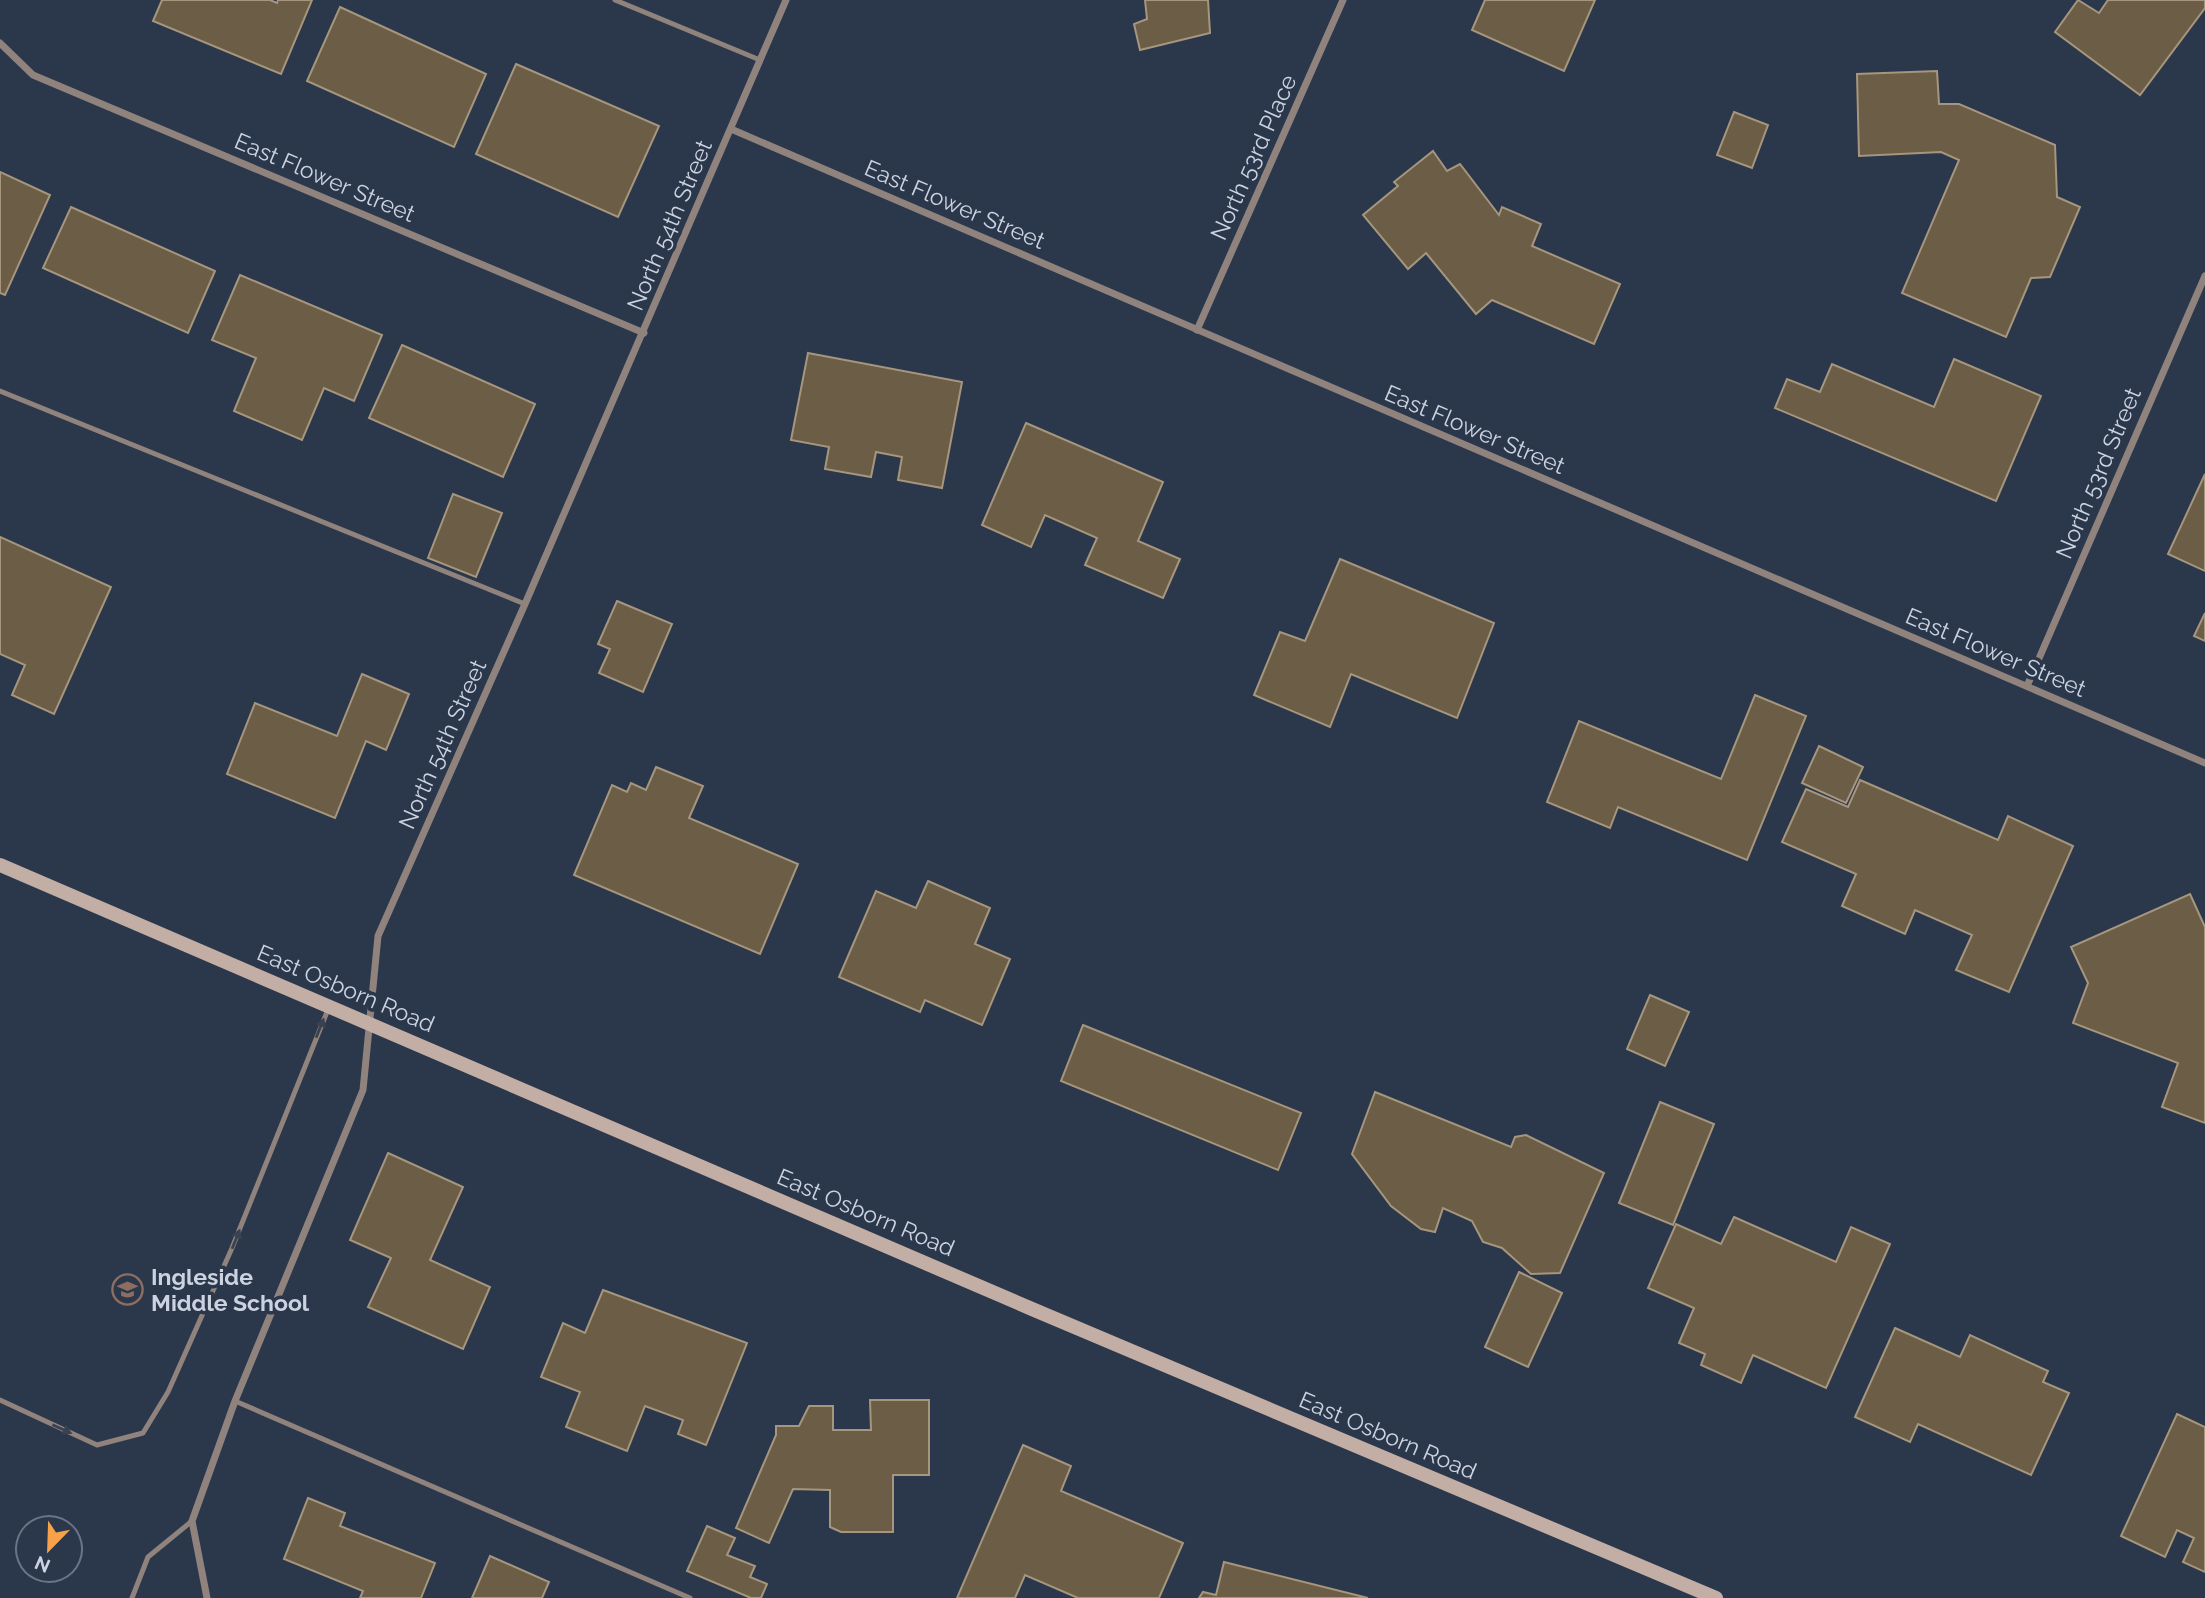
<svg xmlns="http://www.w3.org/2000/svg" width="2205" height="1598" viewBox="0 0 2205 1598" font-family="Raleway,sans-serif">
  <style>
    .building { fill: #6b5d46; stroke: #a6967d; stroke-width: 2 }
    .lines { fill: none; stroke-linecap: round; stroke-linejoin: round }
    .lane { stroke: #90837d; stroke-width: 5 }
    .street { stroke: #90837d; stroke-width: 7 }
    .secondary { stroke: #c2aea5; stroke-width: 14 }
    .oneway { fill: #3a4252 }
    .labels { text-anchor: middle; dominant-baseline: central; stroke-width: 7; stroke-linejoin: round; paint-order: stroke }
    .street-label { font-size: 23px; fill: #ccd3e0; stroke: #2b374b }
    .poi-label { font-size: 23px; font-weight: bold; fill: #ccd3e0; stroke: #2b374b; text-anchor: start }
  </style>
  <rect width="100%" height="100%" fill="#2b374b"/>
  <g class="building">
    <path d="M162,0h108l7,3 1,-3h34l-31,74 -128,-53z"/>
    <path d="M1145,0h63l2,33 -70,17 -6,-26 13,-5z"/>
    <path d="M1485,0h110l-31,71 -92,-41z"/>
    <path d="M2078,0l21,13 9,-13h97v8l-65,87 -85,-63z"/>
    <path d="M340,7l146,67 -32,73 -147,-66z"/>
    <path d="M516,64l143,62 -41,91 -142,-63z"/>
    <path d="M1937,71l2,33h20l96,41 2,52 23,10 -30,70 -19,1 -25,59 -104,-44 57,-133 -18,-8 -82,4 -2,-82z"/>
    <path d="M1734,112l34,13 -16,43 -35,-13z"/>
    <path d="M1433,151l14,20 13,-7 39,51 3,-8 39,17 -9,22 88,38 -26,60 -102,-44 -16,14 -50,-61 -18,16 -45,-54 35,-29 -4,-4z"/>
    <path d="M0,172l50,23 -45,100 -5,-2z"/>
    <path d="M71,207l144,64 -27,62 -145,-65z"/>
    <path d="M240,275l142,60 -28,66 -30,-13 -22,52 -68,-29 22,-53 -44,-18z"/>
    <path d="M402,345l133,59 -32,73 -134,-59z"/>
    <path d="M808,353l154,29 -20,106 -44,-8 4,-23 -26,-5 -5,25 -46,-8 4,-22 -38,-7z"/>
    <path d="M1954,359l87,37 -45,105 -221,-93 12,-29 33,13 12,-28 102,43z"/>
    <path d="M1026,423l137,59 -25,59 42,18 -17,39 -78,-33 12,-27 -52,-23 -14,32 -49,-22z"/>
    <path d="M2205,474v97l-37,-17z"/>
    <path d="M453,494l49,19 -26,64 -48,-19z"/>
    <path d="M0,537l111,50 -57,127 -42,-19 13,-30 -25,-11z"/>
    <path d="M1340,559l154,64 -37,95 -106,-44 -21,53 -76,-32 26,-63 25,9z"/>
    <path d="M617,601l55,23 -29,68 -44,-19 11,-24 -12,-5z"/>
    <path d="M2205,613v28l-11,-5z"/>
    <path d="M362,674l47,20 -23,56 -20,-9 -31,77 -108,-44 28,-71 82,33z"/>
    <path d="M1755,695l51,21 -59,144 -129,-53 -8,21 -63,-26 32,-81 142,58z"/>
    <path d="M1819,746l44,21 -17,36 -44,-20z"/>
    <path d="M656,767l47,19 -14,32 109,46 -38,90 -186,-79 38,-90 15,7 4,-9 15,7z"/>
    <path d="M1860,780l138,60 10,-24 65,30 -64,146 -53,-22 16,-35 -57,-25 -10,24 -63,-28 14,-32 -74,-32 24,-53 42,18z"/>
    <path d="M928,881l62,27 -15,36 35,15 -28,66 -57,-25 -5,12 -81,-35 37,-86 40,17z"/>
    <path d="M2190,894l15,33v196l-43,-16 16,-44 -105,-40 15,-40 -17,-36z"/>
    <path d="M1650,995l39,17 -24,54 -38,-17z"/>
    <path d="M1083,1025l218,88 -23,57 -217,-89z"/>
    <path d="M1375,1092l136,55 4,-10 11,-2 78,38 -44,100 -29,1 -29,-26 -19,-6 -11,-21 -29,-13 -8,24 -14,-3 -30,-23 -39,-52z"/>
    <path d="M1660,1102l54,22 -41,101 -54,-22z"/>
    <path d="M388,1153l75,34 -33,73 60,27 -27,62 -95,-42 23,-49 -41,-18z"/>
    <path d="M1734,1217l102,45 15,-35 39,17 -64,144 -73,-33 -12,28 -40,-18 4,-11 -26,-11 15,-35 -46,-20 28,-64 45,20z"/>
    <path d="M1519,1272l43,21 -34,74 -43,-20z"/>
    <path d="M603,1290l144,53 -41,102 -28,-11 5,-14 -38,-14 -18,45 -61,-24 14,-35 -39,-15 22,-54 22,10z"/>
    <path d="M1895,1328l65,29 10,-22 78,36 -5,11 26,11 -38,82 -113,-51 -8,18 -55,-25z"/>
    <path d="M870,1400h59v75h-36v57h-52l-11,-5v-37l-37,-1 -24,54 -33,-15 40,-93v-9h23l10,-20h24v24h38z"/>
    <path d="M2177,1414l28,13v145l-22,-10 11,-24 -17,-8 -12,27 -44,-21z"/>
    <path d="M1023,1445l48,21 -10,25 122,52 -24,55h-81l-53,-23 -10,23h-58z"/>
    <path d="M308,1498l37,15 -5,13 95,37 -14,35h-61l3,-7 -79,-32z"/>
    <path d="M707,1526l28,12 -8,17 28,11 -5,11 17,7 -6,14h-10l-64,-27z"/>
    <path d="M490,1556l59,26 -7,16h-70z"/>
    <path d="M1224,1562l144,36h-169l4,-6 13,3z"/>
  </g>
  <g class="lines">
    <g class="lane">
      <path d="M615,0l145,60"/>
      <path d="M0,391l525,213"/>
      <path d="M0,1400l97,45 46,-12 25,-41 64,-144 97,-241"/>
      <path d="M235,1401l455,197"/>
      <path d="M132,1598l16,-41 44,-36"/>
    </g>
    <g class="street">
      <path d="M0,43l33,32 611,258"/>
      <path d="M731,129l1474,634"/>
      <path d="M1197,330l146,-330"/>
      <path d="M2027,686l178,-410"/>
      <path d="M207,1598l-15,-77 43,-120 128,-311 15,-154 147,-332 261,-604"/>
    </g>
    <path class="secondary" d="M0,865l1032,444 684,289"/>
  </g>
  <defs><path id="oneway-solid" d="M-6-.8H1V-3.2L6.5 0L1 3.2V.8H-6Z" transform="scale(1.75)"/></defs>
  <g class="oneway">
    <use href="#oneway-solid" transform="translate(320 1028) rotate(-68)"/>
    <use href="#oneway-solid" transform="translate(236 1239) rotate(-68)"/>
    <use href="#oneway-solid" transform="translate(62 1429) rotate(24)"/>
  </g>
  <defs>
    <symbol id="school-ring" viewBox="-11 -11 22 22"><circle r="9.5" fill="#2b374b" stroke="#8d6e63" stroke-width="1.5"/><path d="M0-5L7-2L0 1L-7-2ZM-4 1L0 2.5L4 1V4Q0 6-4 4Z" fill="#8d6e63"/></symbol>
  </defs>
  <g fill-rule="evenodd">
    <use href="#school-ring" x="110" y="1272" width="35" height="35"/>
  </g>
  <g class="labels">
    <g class="street-label">
      <text transform="translate(1253 157) rotate(-66)">North 53rd Place</text>
      <text transform="translate(325 177) rotate(23)">East Flower Street</text>
      <text transform="translate(955 204) rotate(23)">East Flower Street</text>
      <text transform="translate(669 225) rotate(-67)">North 54th Street</text>
      <text transform="translate(1475 429) rotate(23)">East Flower Street</text>
      <text transform="translate(2098 473) rotate(-67)">North 53rd Street</text>
      <text transform="translate(1996 652) rotate(23)">East Flower Street</text>
      <text transform="translate(442 744) rotate(-66)">North 54th Street</text>
      <text transform="translate(346 988) rotate(23)">East Osborn Road</text>
      <text transform="translate(866 1212) rotate(23)">East Osborn Road</text>
      <text transform="translate(1388 1435) rotate(23)">East Osborn Road</text>
    </g>
    <g class="poi-label">
      <text x="151" y="1276">Ingleside<tspan x="151" dy="26">Middle School</tspan></text>
    </g>
  </g>
  <g transform="translate(49 1549) rotate(203)"><circle r="33" fill="#2b374b" stroke="#6b7587" stroke-width="2"/>
  <path d="M0-5L12 26L0 18L-12 26Z" fill="#f7a149"/>
  <text y="-10" font-size="19" font-weight="bold" text-anchor="middle" fill="#ccd3e0">N</text>
  </g>
</svg>
